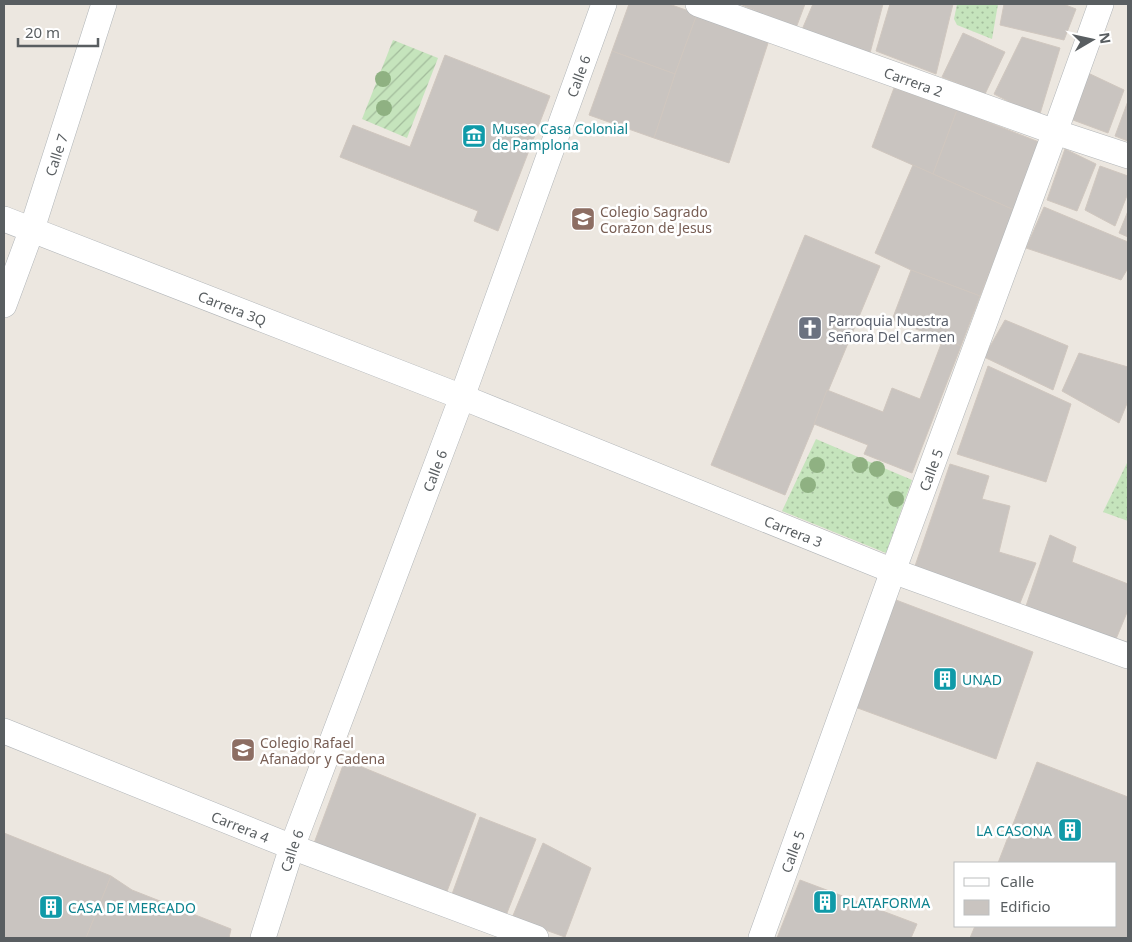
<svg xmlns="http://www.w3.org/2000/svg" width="1132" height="942" viewBox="0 0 1132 942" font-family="'Noto Sans',sans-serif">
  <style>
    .grass { fill: url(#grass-dots) }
    .garden { fill: url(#garden-furrows) }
    .building { fill: #c9c4c0; stroke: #d0c7bf }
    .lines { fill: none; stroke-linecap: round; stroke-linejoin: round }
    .street-casing { stroke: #b1b5b8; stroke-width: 26 }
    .street { stroke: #fff; stroke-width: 25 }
    .tree { fill: #8fb182 }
    .labels { text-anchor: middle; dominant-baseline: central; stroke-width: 5; stroke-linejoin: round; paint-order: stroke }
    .street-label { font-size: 14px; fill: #595e61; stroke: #fff }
    .culture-label { font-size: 14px; fill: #0d838f; stroke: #fff; text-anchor: start }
    .education-label { font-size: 14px; fill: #785e54; stroke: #fff; text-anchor: start }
    .worship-label { font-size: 14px; fill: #5b616d; stroke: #fff; text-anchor: start }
  </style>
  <defs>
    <pattern id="grass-dots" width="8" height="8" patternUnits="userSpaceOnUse" patternTransform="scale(1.25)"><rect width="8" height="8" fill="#c5e4bc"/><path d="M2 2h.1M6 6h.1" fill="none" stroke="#a3bc9c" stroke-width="1.8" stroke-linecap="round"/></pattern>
    <pattern id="garden-furrows" width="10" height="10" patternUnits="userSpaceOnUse" patternTransform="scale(1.25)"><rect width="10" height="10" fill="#c5e4bc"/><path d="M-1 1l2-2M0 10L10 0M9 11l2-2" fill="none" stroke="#a3bc9c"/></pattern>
  </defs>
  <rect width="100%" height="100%" fill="#ece7e0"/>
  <g class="grass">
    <path d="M957,4h41l-6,35 -35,-14 -3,-6z"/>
    <path d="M816,439l96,41 -26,73 -104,-42z"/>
    <path d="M1128,461v60l-25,-9z"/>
  </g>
  <path class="garden" d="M393,40l45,18 -31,80 -45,-19z"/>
  <g class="building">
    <path d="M629,4h40l28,10 -22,60 -63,-23z"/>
    <path d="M740,4h65l-9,24z"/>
    <path d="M813,4h70l-13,49 -69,-21z"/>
    <path d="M890,4h63l-17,70 -60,-23z"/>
    <path d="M1004,4h59l13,5 -12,31 -64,-15z"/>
    <path d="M697,14l72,26 -40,123 -75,-25 21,-64z"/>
    <path d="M963,33l42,19 -20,42 -43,-17z"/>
    <path d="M1022,37l38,11 -21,69 -45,-23z"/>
    <path d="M612,51l63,23 -21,64 -65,-23z"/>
    <path d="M445,55l105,41 -52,135 -24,-10 4,-10 -138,-54 13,-32 57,22z"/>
    <path d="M1088,73l36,17 -16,43 -35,-13z"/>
    <path d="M894,88l63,22 -24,64 -61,-27z"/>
    <path d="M1128,101v40l-13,-5z"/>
    <path d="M957,110l82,32 -25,68 -81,-36z"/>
    <path d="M1065,149l31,15 -19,47 -30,-11z"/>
    <path d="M913,165l101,45 -34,86 -69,-26 -36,-17z"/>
    <path d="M1100,166l28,10v17l-13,33 -30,-16z"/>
    <path d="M1044,207l84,35v26l-7,12 -95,-32z"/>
    <path d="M1128,211v26l-9,-4z"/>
    <path d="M805,235l75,31 -95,229 -74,-30z"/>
    <path d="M911,270l69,26 -19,50 -69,-26z"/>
    <path d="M1005,320l63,26 -15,44 -69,-33z"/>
    <path d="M943,339l18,7 -49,127 -48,-19 4,-9 -54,-21 13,-34 56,22 9,-24 28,11z"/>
    <path d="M1079,353l49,14v34l-9,22 -57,-32z"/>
    <path d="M988,366l83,38 -25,78 -89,-28z"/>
    <path d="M950,464l39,12 -7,23 28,7 -11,46 37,11 -16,40 -43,-11 -62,-26z"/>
    <path d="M1050,535l26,12 -4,15 56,22v26l-12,29 -91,-30z"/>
    <path d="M896,600l137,52 -37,107 -141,-52z"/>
    <path d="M345,760l131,54 -30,80 -133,-48z"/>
    <path d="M1037,762l91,35v141h-158l5,-12h141v-63h-118z"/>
    <path d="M480,817l56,22 -31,79 -54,-21z"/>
    <path d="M4,833l107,43 -25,62h-82z"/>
    <path d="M543,843l48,25 -26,69 -53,-19z"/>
    <path d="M111,876l21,14 99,39 -2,9h-143z"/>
    <path d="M800,880l117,44 -6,14h-134z"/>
  </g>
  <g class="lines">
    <defs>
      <g id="street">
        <path id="s1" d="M698,4l357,128 73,24"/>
        <path id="s2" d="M4,219l458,178 431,174 235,85"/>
        <path id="s3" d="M4,305l28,-76 72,-225"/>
        <path id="s4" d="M4,731l288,116 244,91"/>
        <path id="s5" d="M263,938l29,-91 170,-450 142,-393"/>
        <path id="s6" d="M761,938l132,-367 162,-439 46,-128"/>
      </g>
    </defs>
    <use href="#street" class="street-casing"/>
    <use href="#street" class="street"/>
  </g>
  <g class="tree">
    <circle cx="383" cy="79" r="8"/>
    <circle cx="384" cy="108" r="8"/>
    <circle cx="817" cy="465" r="8"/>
    <circle cx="860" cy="465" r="8"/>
    <circle cx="877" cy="469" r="8"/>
    <circle cx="808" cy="485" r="8"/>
    <circle cx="896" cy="499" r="8"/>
  </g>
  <defs>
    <symbol id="museum-square" viewBox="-11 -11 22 22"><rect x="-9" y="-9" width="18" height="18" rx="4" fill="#0f9aa8" stroke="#fff"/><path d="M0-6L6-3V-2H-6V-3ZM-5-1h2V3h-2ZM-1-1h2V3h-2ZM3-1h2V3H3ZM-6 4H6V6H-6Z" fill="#fff"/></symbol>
    <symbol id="school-square" viewBox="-11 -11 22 22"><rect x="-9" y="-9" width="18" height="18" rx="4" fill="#8d6e63" stroke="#fff"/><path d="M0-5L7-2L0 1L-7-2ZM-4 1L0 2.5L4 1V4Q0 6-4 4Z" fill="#fff"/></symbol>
    <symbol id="church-square" viewBox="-11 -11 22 22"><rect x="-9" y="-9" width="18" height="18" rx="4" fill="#6b7280" stroke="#fff"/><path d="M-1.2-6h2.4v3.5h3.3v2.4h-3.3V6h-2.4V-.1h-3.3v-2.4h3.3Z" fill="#fff"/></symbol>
    <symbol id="building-square" viewBox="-11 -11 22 22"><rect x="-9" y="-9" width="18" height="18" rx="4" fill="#0f9aa8" stroke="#fff"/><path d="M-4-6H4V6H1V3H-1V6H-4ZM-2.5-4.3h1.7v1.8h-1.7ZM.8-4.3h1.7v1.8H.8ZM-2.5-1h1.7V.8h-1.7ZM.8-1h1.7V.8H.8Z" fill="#fff"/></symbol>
  </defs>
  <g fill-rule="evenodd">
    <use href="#museum-square" x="460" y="122" width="28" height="28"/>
    <use href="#school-square" x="569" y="205" width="28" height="28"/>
    <use href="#church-square" x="796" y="314" width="28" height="28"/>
    <use href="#building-square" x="931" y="665" width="28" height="28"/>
    <use href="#school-square" x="229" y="736" width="28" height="28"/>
    <use href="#building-square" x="1056" y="816" width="28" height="28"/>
    <use href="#building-square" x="811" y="888" width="28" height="28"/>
    <use href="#building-square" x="37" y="893" width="28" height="28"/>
  </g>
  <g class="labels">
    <g class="street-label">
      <text stroke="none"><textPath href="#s5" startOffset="918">Calle 6</textPath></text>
      <text stroke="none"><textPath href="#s1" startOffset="229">Carrera 2</textPath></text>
      <text stroke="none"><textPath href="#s3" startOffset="159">Calle 7</textPath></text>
      <text stroke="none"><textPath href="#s2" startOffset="245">Carrera 3Q</textPath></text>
      <text stroke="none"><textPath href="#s5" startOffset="498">Calle 6</textPath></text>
      <text stroke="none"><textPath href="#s6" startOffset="498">Calle 5</textPath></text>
      <text stroke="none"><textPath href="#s2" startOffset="849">Carrera 3</textPath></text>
      <text stroke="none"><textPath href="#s4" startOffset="255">Carrera 4</textPath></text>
      <text stroke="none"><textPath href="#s5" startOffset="92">Calle 6</textPath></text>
      <text stroke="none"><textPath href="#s6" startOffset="92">Calle 5</textPath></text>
    </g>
    <g class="culture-label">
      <text x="492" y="128">Museo Casa Colonial<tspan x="492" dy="16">de Pamplona</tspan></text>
      <text x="962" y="679">UNAD</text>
      <text x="1052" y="830" text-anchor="end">LA CASONA</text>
      <text x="842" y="902">PLATAFORMA</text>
      <text x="68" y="907">CASA DE MERCADO</text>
    </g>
    <g class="education-label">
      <text x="600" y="211">Colegio Sagrado<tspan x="600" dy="16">Corazon de Jesus</tspan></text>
      <text x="260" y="742">Colegio Rafael<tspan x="260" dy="16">Afanador y Cadena</tspan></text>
    </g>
    <g class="worship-label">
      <text x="828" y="320">Parroquia Nuestra<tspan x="828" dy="16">Señora Del Carmen</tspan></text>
    </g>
  </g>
  <rect width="1132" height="942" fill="none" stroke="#595e61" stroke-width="10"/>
  <rect x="954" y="862" width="162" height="65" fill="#ffffff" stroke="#bdbfc0"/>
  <rect x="964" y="878" width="25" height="8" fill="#ffffff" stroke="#bdbfc0"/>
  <text x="1000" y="887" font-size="15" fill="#595e61">Calle</text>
  <rect x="964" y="900" width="25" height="15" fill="#c9c4c0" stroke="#bdbfc0"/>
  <text x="1000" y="912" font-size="15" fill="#595e61">Edificio</text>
  <g transform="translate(1092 40) rotate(81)" stroke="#ffffff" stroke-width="4" paint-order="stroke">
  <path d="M0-4L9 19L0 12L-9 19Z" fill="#595e61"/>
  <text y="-8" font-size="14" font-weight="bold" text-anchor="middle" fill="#595e61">N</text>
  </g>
  <path d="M18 38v8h80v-8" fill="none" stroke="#595e61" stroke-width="2.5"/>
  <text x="25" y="38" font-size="15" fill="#595e61" stroke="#ffffff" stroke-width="4" paint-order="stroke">20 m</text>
</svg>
